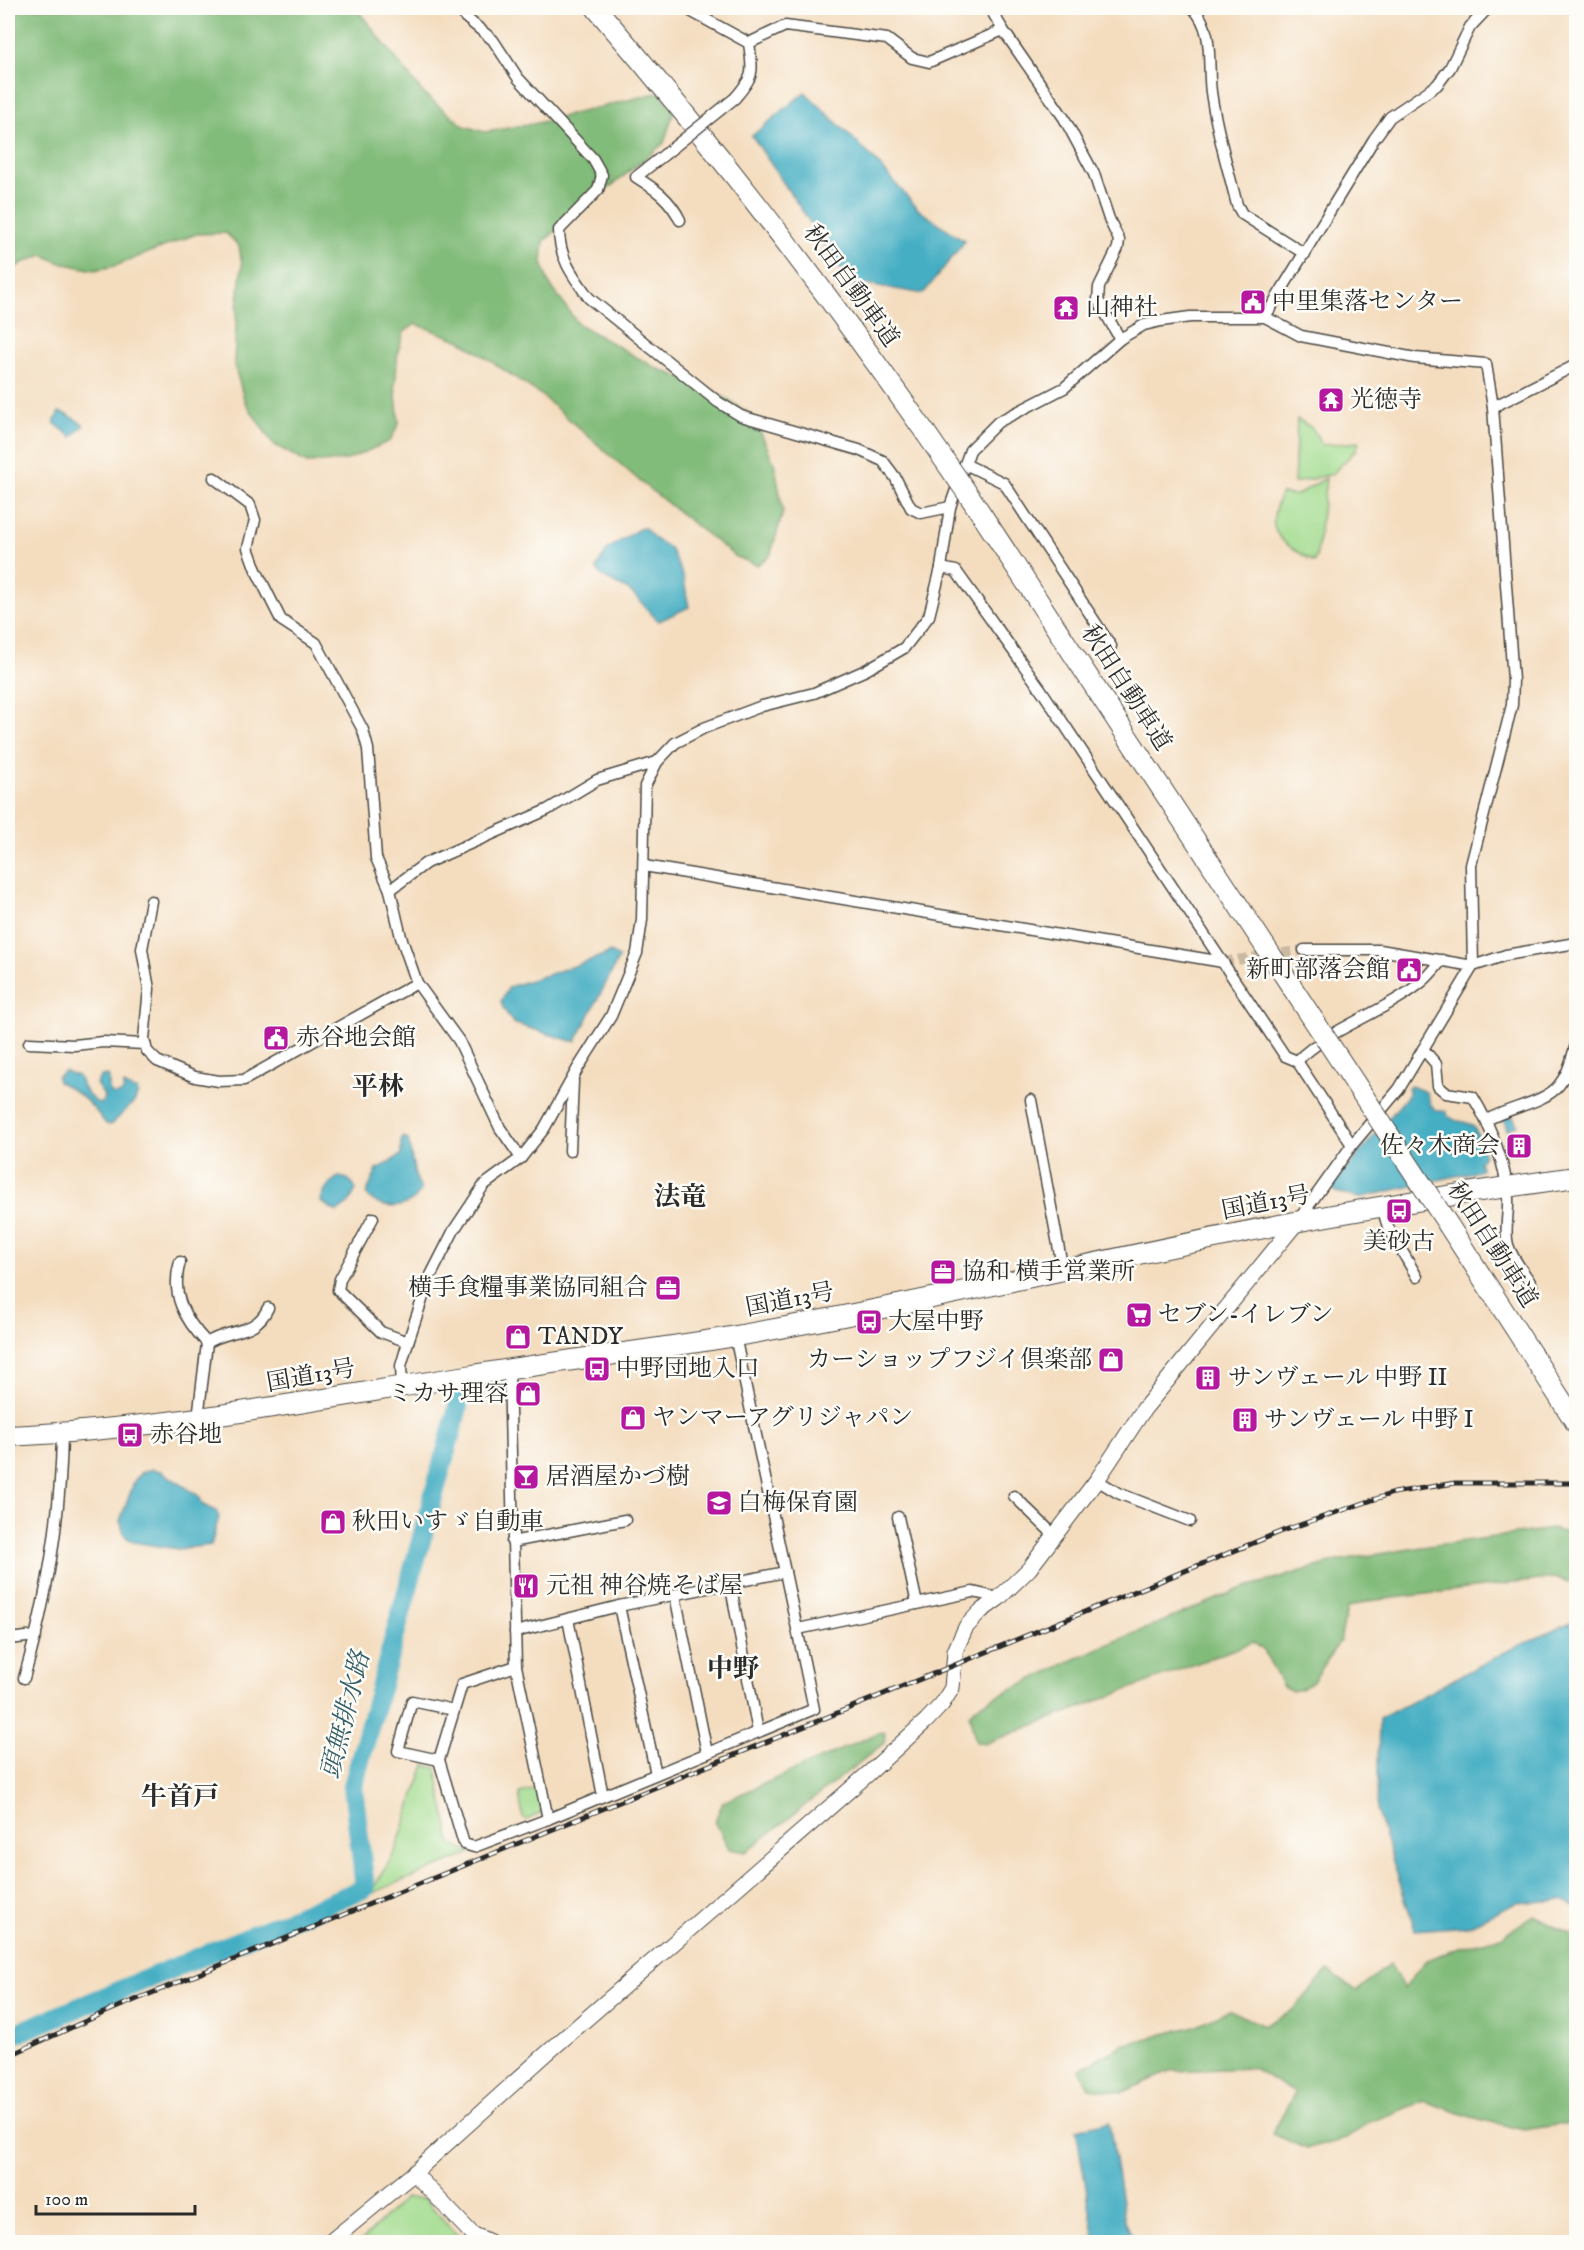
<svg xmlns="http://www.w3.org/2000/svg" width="1584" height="2250" viewBox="0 0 1584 2250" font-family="'IM FELL DW Pica','Noto Serif JP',serif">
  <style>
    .green { fill: #a3dc8f; stroke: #67845d; stroke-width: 1.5 }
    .forest { fill: #82bc7a; stroke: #567452; stroke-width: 1.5 }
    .water { fill: #44aec3; stroke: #386c77; stroke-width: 1.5 }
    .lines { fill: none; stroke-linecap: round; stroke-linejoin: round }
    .river { stroke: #44aec3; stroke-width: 20 }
    .street-tunnel { stroke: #ccb9a1; stroke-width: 10; stroke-dasharray: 10 5; stroke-linecap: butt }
    .street-casing { stroke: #494641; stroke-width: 13 }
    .secondary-casing { stroke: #494641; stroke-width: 17 }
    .highway-casing { stroke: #494641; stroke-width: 22 }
    .street { stroke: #fff; stroke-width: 10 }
    .secondary { stroke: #fff; stroke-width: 15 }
    .highway { stroke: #fff; stroke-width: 20 }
    .rail-casing { stroke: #2b2b2b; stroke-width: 5 }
    .rail { stroke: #fdfcf7; stroke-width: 3; stroke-dasharray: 9; stroke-linecap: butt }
    .street-bridge-casing { stroke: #494641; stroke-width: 13; stroke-linecap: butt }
    .highway-bridge-casing { stroke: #494641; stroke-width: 22; stroke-linecap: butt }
    .street-bridge { stroke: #fff; stroke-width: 10 }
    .highway-bridge { stroke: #fff; stroke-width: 20 }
    .labels { text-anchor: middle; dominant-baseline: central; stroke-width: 5; stroke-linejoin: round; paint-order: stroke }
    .street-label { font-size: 24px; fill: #2b2b2b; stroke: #fdfcf7 }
    .poi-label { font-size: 24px; fill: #2b2b2b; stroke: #fdfcf7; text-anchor: start }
    .neighbourhood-label { font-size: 26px; font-weight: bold; fill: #2b2b2b; stroke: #fdfcf7 }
    .water-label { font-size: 26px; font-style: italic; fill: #355f68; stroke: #fdfcf7 }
  </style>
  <rect width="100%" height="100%" fill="#fdfcf7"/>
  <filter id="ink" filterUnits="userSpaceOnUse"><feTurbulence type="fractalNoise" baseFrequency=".0167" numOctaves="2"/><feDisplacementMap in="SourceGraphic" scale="12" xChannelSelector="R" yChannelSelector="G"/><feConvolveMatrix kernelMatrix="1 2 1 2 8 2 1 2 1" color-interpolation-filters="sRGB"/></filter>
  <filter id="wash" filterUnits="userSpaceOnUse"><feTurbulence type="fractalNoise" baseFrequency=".008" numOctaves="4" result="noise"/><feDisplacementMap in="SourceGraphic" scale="24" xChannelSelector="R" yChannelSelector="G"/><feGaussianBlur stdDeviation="1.35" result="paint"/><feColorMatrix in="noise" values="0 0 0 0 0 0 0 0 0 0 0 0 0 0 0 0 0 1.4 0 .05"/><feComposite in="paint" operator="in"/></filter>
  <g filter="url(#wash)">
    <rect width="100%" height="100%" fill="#f4ddbf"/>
    <g class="green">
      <path d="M1297,419l15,9 10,17 37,-3 -3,8 -24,24 -38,9z"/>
      <path d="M1326,478l-9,76 -3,8c-32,-20 -52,-28 -33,-68l16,1z"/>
      <path d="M425,1765l11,3 15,76 21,9 -102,41 25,-42z"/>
      <path d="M540,1788l2,25 -16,7 -3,-2 -4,-25z"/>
      <path d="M405,2198l20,1 31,35 13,8h-109z"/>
    </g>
    <g class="forest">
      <path d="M8,8h348l67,85 41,33 21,6 48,-8 127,-32 14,19 -10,32 -120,98 -2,21 6,20 30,42 76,43 60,24 40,26 21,49 8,46 -13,44 -13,9 -21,-8 -94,-74 -101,-88 -80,-54 -45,-17 -12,8 -6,19 -3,35 4,37 -9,18 -43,19 -40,3 -34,-19 -28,-42 -11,-38 3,-56 5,-43 -3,-19 -13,-13 -30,1 -81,32 -21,4 -33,-7 -18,-8 -21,8 -14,9z"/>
      <path d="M1552,1529l24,6v49l-20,-6 -187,23 -22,7 -7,33 -26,39 -12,9 -10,2 -10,-6 -18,-34 -11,-9 -269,102 -8,-2 -7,-28 13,-11 108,-51 153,-64 98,-28 88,-14z"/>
      <path d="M885,1732l-1,11 -138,109 -17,-3 -14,-28 8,-19 155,-69z"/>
      <path d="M1534,1915l42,22v185l-52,8 -53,-13 -47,-16 -54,21 -24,17 -39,10 -35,-15 23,-41 -42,-25 -81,3 -49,21 -34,-4 -9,-19 42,-24 73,-19 35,-16 34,16 30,-17 34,-38 29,20 33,-27 14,25 21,-28 34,-14 42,-10z"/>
    </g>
    <g class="water">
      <path d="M805,92l66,64 49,55 45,30 -42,53 -50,-9h-21l-100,-149z"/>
      <path d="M59,412l9,3 15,9v2l-11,11 -18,-14z"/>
      <path d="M640,528h5l11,12 14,8 13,28 6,31 -30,14c-11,-9 -19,-22 -31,-31 -11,-7 -25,-9 -32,-22l12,-19z"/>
      <path d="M611,952l8,6 -43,83h-5l-58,-18 -10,-15 -2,-7 8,-14c34,-11 69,-21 102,-35z"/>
      <path d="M64,1071l14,5c4,11 11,24 23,28l4,-7 -9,-13 5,-8 6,-1 2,3v12l4,5 7,-1 3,-2 1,-7 9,5h4l1,3 -3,8 -24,24 -5,-1c-13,-18 -27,-33 -48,-42l-1,-5z"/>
      <path d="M1411,1086l15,6 5,13 5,6h9c9,13 13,8 25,13 7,4 13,23 14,31l-5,7 3,7 -4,2 -119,27 -23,-6 -5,-5 74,-88 3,-4v-8z"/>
      <path d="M1506,1114l8,4 3,7 -10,5 -4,-13z"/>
      <path d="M404,1137l4,2 7,36 6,15c-11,21 -40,22 -55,4l11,-24 24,-15v-14z"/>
      <path d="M339,1177c9,1 14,4 17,13l-8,14 -11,8 -16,-10c1,-10 10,-21 18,-25z"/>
      <path d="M152,1469l9,2 38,25 4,9 13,6 3,6 -8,28 -33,4 -45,-7 -8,-6 -5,-15 15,-41 6,-7z"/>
      <path d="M1576,1621v286l-13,-7 -47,3 -48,23 -53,4 -38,-118 2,-93 132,-70z"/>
      <path d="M1109,2122l16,99 10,21h-37l-4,-8 -18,-105z"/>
    </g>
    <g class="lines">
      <path class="river" d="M8,2037l357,-149 -12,-102 104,-375 3,-19"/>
    </g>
  </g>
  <g filter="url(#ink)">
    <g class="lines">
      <path class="street-tunnel" d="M1223,962l81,-12"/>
      <defs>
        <g id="street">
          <path d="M473,8l-8,9 28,23 25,38 75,81 9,16 -4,15 -39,40c0,28 14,46 30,68l129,104 23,14 118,34 24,11 12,16 16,31 10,5 29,-6"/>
          <path d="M685,8l64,35"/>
          <path d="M990,8l13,22 61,88 30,56 15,45 10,21 -1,8 -19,39 -1,13 22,39"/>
          <path d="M1193,8c22,23 14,55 18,84 5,38 17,76 26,113l5,9 63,40"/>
          <path d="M749,43l36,-17 102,13 25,19 17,4 74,-32"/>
          <path d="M735,98c20,-23 18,-25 14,-55"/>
          <path d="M664,155l-28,22c19,12 34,22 44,43"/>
          <path d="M1265,317l109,-178 16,-22 47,-32 13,-17 20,-41 18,-19"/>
          <path d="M1493,407l83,-42"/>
          <path d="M965,464l39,19 107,163"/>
          <path d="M214,478l36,27 5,15 -7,28 8,22 25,50 35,23 47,87 5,19 8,109 14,32 11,47 16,46 42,58 41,87 21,30"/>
          <path d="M941,568l15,3 86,120 243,365 12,5 55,84"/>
          <path d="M644,866l579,96"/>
          <path d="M390,890l36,-27 121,-53 50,-30 60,-18"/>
          <path d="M151,901l-9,48 7,40 -5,50 3,12 10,10 38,16 24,4 25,-1 173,-97"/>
          <path d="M1304,950h76l93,16 33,-11 70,-12"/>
          <path d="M29,1043l45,2 29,-3 42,2"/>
          <path d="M1423,1049l13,15 2,22 8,7 27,4c17,28 33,67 35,101 1,15 -4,32 0,47 4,14 16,27 24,40"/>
          <path d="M1297,1061c36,-35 87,-48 126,-80 7,-6 13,-14 19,-21"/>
          <path d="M1031,1100l32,171"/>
          <path d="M1487,1120c22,-13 58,-17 72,-35 10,-12 12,-26 17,-40"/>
          <path d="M570,1151l3,-70"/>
          <path d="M1382,1207l6,20 29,50"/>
          <path d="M373,1218l-33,61 -2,11 43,42 27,10"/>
          <path d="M180,1262c-10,33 5,58 27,81l-9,75"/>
          <path d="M207,1343c22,-15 48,-7 61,-35"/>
          <path d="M509,1369l7,297 32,153"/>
          <path d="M402,1386l-1,-20 7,-24 21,-63 25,-49 30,-45 37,-27 23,-29 34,-61 33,-52 26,-63 5,-33 3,-134 12,-24 18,-19 29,-15 58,-22 52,-13 52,-23 38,-22 25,-32 12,-48 9,-61 20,-57 28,-28 66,-34 56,-49 24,-14 17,-4 29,-4h75l36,19 114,22 71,6 7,43 20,273 -1,25 -41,160 2,101 -74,123 -47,56 -55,77"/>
          <path d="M1097,1480l21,13 72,28"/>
          <path d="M1014,1496l41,40"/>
          <path d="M898,1517l19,87"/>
          <path d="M512,1542l113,-22"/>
          <path d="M730,1582l28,150"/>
          <path d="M675,1595l32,158"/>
          <path d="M619,1606l37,168"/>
          <path d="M568,1619l35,177"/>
          <path d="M798,1629l175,-37 26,6"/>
          <path d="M515,1632l104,-26 166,-34"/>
          <path d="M8,1639l28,-3"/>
          <path d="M516,1666l-54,18 -23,76 25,84 10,3 74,-28 266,-110 -79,-373"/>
          <path d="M24,1678c23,-79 37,-162 38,-245"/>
          <path d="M439,1760l-41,-9 14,-50 42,9"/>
        </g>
        <g id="secondary">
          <path d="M414,2173l58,61 18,8"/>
          <path d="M330,2242l84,-69 132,-119 323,-281 58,-53 15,-16 10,-16 3,-37 11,-24 15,-16 18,-13 30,-29 68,-89 47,-71 153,-187"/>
        </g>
        <g id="highway">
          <path d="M596,8c117,136 226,277 329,424"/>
          <path d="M974,503l329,501"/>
          <path d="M1449,1226l127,197"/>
          <path d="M8,1436c154,-7 306,-36 459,-60 89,-15 180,-25 269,-40 189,-33 376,-79 564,-115 92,-17 184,-31 276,-44"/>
        </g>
      </defs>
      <use href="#street" class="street-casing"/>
      <use href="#secondary" class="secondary-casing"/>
      <use href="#highway" class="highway-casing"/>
      <use href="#street" class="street"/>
      <use href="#secondary" class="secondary"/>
      <use href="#highway" class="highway"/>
      <defs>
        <path id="rail" d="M8,2056l100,-45 1177,-481 108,-37 62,-10h121"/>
      </defs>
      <use href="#rail" class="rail-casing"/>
      <use href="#rail" class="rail"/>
      <defs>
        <path id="street-bridge" d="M664,155l71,-57"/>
        <g id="highway-bridge">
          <path d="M925,432l49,71"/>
          <path d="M1303,1004l146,222"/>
        </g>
      </defs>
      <use href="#street-bridge" class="street-bridge-casing"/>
      <use href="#highway-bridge" class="highway-bridge-casing"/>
      <use href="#street-bridge" class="street-bridge"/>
      <use href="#highway-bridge" class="highway-bridge"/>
    </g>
  </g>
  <defs>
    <symbol id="civic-square" viewBox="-11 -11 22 22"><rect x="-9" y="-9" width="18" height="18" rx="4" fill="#b5179e" stroke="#fdfcf7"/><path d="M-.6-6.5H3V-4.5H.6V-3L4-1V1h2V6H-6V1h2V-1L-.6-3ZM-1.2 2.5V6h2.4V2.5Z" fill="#fff"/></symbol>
    <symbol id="temple-square" viewBox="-11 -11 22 22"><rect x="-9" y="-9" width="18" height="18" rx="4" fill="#b5179e" stroke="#fdfcf7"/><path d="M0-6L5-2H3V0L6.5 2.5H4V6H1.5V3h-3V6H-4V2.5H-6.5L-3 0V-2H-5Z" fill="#fff"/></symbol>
    <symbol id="building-square" viewBox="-11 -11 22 22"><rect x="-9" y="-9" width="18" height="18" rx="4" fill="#b5179e" stroke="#fdfcf7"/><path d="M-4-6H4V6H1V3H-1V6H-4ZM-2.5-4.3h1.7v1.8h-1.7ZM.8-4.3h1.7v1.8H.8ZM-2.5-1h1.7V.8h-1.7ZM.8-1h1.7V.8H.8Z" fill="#fff"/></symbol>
    <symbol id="bus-square" viewBox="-11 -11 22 22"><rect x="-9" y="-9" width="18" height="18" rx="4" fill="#b5179e" stroke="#fdfcf7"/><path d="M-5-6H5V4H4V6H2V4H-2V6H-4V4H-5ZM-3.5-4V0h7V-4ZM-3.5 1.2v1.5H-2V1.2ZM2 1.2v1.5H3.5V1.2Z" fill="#fff"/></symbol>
    <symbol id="office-square" viewBox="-11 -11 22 22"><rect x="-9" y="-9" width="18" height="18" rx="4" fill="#b5179e" stroke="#fdfcf7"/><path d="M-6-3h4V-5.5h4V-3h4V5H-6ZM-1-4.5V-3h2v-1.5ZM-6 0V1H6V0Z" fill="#fff"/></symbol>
    <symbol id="supermarket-square" viewBox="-11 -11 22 22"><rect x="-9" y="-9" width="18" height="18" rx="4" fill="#b5179e" stroke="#fdfcf7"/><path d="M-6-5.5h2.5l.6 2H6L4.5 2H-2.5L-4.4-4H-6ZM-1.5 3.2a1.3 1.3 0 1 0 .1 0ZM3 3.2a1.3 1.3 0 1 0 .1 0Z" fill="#fff"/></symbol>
    <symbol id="shop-square" viewBox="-11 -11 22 22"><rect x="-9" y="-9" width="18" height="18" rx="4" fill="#b5179e" stroke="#fdfcf7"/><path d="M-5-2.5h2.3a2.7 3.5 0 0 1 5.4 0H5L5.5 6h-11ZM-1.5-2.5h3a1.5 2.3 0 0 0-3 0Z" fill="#fff"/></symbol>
    <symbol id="bar-square" viewBox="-11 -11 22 22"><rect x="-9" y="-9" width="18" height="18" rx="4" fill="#b5179e" stroke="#fdfcf7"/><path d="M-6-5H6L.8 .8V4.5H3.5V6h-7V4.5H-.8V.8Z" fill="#fff"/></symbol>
    <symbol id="school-square" viewBox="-11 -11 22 22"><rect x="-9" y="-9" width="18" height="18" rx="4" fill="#b5179e" stroke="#fdfcf7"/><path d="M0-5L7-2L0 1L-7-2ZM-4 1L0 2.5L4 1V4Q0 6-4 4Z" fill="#fff"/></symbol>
    <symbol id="restaurant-square" viewBox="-11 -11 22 22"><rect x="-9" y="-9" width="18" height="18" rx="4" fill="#b5179e" stroke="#fdfcf7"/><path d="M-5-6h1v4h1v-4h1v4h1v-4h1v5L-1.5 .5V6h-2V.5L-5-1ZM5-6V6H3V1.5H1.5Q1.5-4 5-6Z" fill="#fff"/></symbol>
  </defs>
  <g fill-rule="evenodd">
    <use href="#civic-square" x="1238" y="287" width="30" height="30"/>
    <use href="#temple-square" x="1051" y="293" width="30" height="30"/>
    <use href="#temple-square" x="1316" y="385" width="30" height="30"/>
    <use href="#civic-square" x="1394" y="955" width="30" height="30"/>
    <use href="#civic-square" x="261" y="1023" width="30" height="30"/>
    <use href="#building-square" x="1504" y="1131" width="30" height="30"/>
    <use href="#bus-square" x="1384" y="1196" width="30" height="30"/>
    <use href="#office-square" x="928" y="1257" width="30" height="30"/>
    <use href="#office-square" x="653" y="1273" width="30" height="30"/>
    <use href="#supermarket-square" x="1124" y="1300" width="30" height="30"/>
    <use href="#bus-square" x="854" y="1307" width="30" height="30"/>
    <use href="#shop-square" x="503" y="1322" width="30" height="30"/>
    <use href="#shop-square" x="1096" y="1345" width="30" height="30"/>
    <use href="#bus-square" x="582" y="1354" width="30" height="30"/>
    <use href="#building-square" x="1193" y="1363" width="30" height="30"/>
    <use href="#shop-square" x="513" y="1379" width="30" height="30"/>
    <use href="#shop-square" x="618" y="1403" width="30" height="30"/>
    <use href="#building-square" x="1230" y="1405" width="30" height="30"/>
    <use href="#bus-square" x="115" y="1420" width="30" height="30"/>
    <use href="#bar-square" x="511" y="1462" width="30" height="30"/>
    <use href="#school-square" x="704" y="1488" width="30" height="30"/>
    <use href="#shop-square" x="318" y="1507" width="30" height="30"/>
    <use href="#restaurant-square" x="511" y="1571" width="30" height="30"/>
  </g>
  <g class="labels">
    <g class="street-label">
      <text transform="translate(851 286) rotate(54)">秋田自動車道</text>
      <text transform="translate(1126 688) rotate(57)">秋田自動車道</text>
      <text transform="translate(1266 1203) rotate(-11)">国道13号</text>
      <text transform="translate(1492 1245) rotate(57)">秋田自動車道</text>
      <text transform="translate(790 1300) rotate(-11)">国道13号</text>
      <text transform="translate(311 1376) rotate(-10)">国道13号</text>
    </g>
    <g class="poi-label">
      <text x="1272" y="302">中里集落センター</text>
      <text x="1086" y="308">山神社</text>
      <text x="1350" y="400">光徳寺</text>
      <text x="1390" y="970" text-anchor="end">新町部落会館</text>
      <text x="296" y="1038">赤谷地会館</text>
      <text x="1500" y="1146" text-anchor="end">佐々木商会</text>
      <text x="1399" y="1242" text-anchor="middle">美砂古</text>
      <text x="962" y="1272">協和 横手営業所</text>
      <text x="648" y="1288" text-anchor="end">横手食糧事業協同組合</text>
      <text x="1158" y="1315">セブン-イレブン</text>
      <text x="888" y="1322">大屋中野</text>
      <text x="538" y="1337">TANDY</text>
      <text x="1092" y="1360" text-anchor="end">カーショップフジイ倶楽部</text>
      <text x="616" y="1369">中野団地入口</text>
      <text x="1228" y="1378">サンヴェール 中野 II</text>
      <text x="508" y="1394" text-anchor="end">ミカサ理容</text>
      <text x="652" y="1418">ヤンマーアグリジャパン</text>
      <text x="1264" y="1420">サンヴェール 中野 I</text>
      <text x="150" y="1435">赤谷地</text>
      <text x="546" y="1477">居酒屋かづ樹</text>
      <text x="738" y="1503">白梅保育園</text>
      <text x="352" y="1522">秋田いすゞ自動車</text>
      <text x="546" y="1586">元祖 神谷焼そば屋</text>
    </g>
    <g class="neighbourhood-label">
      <text x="378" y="1087">平林</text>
      <text x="680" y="1197">法竜</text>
      <text x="733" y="1669">中野</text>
      <text x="180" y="1797">牛首戸</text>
    </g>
    <g class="water-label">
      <text transform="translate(346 1715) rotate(-76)">頭無排水路</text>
    </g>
  </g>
  <rect width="1584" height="2250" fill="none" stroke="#fdfcf7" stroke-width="30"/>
  <path d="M36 2205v9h159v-9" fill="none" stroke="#2b2b2b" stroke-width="3"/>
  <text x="45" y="2205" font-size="18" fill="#2b2b2b" stroke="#fdfcf7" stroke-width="4.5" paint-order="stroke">100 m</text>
</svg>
